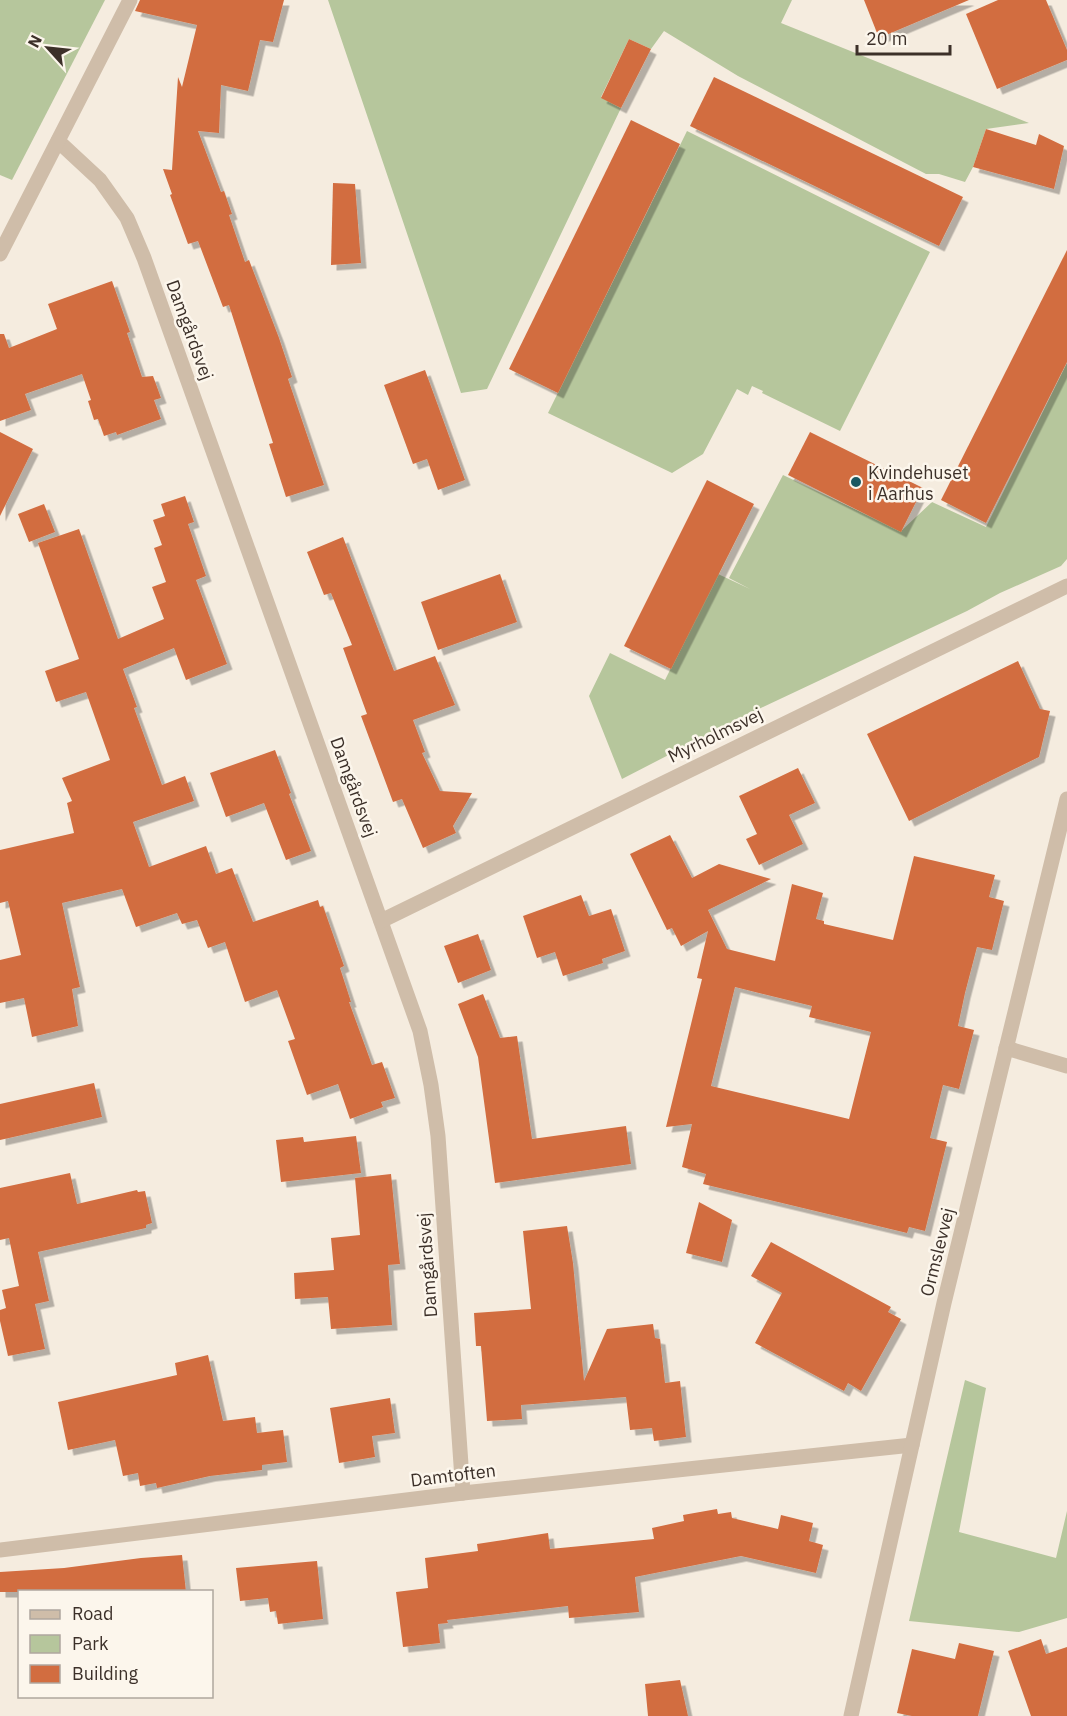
<svg xmlns="http://www.w3.org/2000/svg" width="1067" height="1716" viewBox="0 0 1067 1716" font-family="'IBM Plex Sans',sans-serif">
  <style>
    .green { fill: #b6c69c }
    .building { fill: #d26d40; fill-rule: evenodd; filter: url(#shadow) }
    .lines { fill: none; stroke-linecap: round; stroke-linejoin: round }
    .minor { stroke: #cfbda9; stroke-width: 15 }
    .tertiary { stroke: #cfbda9; stroke-width: 15 }
    .poi-dot { fill: #1a5862; stroke: #fcf6ec; stroke-width: 2 }
    .labels { text-anchor: middle; dominant-baseline: central; stroke-width: 5; stroke-linejoin: round; paint-order: stroke }
    .street-label { font-size: 18px; fill: #3c3029; stroke: #fcf6ec }
    .poi-label { font-size: 18px; fill: #3c3029; stroke: #fcf6ec; text-anchor: start }
  </style>
  <defs>
    <filter id="shadow"><feDropShadow dx="5.5" dy="5.5" stdDeviation="0" flood-color="#0004"/></filter>
  </defs>
  <rect width="100%" height="100%" fill="#f5ecdf"/>
  <g class="green">
    <path d="M0,0h105l-93,180 -12,-5z"/>
    <path d="M328,0h464l-11,23 248,100 -43,6 -13,38 -8,15 -26,-8h-13l-188,-98 -74,-45 -13,18 -22,-10 -28,58 20,11 -134,281 -26,4z"/>
    <path d="M687,131l243,121 -90,179 -78,-38 1,-2 -11,-5 -4,9 -11,-6 -34,65 -31,19 -124,-60z"/>
    <path d="M1067,363v196l-6,7 -61,27 -33,18 -221,104 -124,64 -33,-83 21,-43 55,27 53,-106 32,15 -21,-11 54,-103 118,56 31,-29 54,25z"/>
    <path d="M965,1380l21,8 -27,144 97,26 11,-47v107l-48,14 -110,-11z"/>
  </g>
  <g class="building">
    <path d="M140,0h144l-11,42 -13,-2 -12,51 -27,-6 -2,48 -21,-2 23,61 3,-1 8,23 -3,1 16,47 4,-2 30,78 13,39 -4,2 36,106 -38,12 -17,-53 4,-1 -44,-138 -6,2 -25,-66 -10,3 -18,-49 2,-1 -9,-25 9,1 6,-93 4,10 15,-62 -62,-14z"/>
    <path d="M864,0h105l-90,38z"/>
    <path d="M998,0h48l21,50v10l-70,29 -31,-75z"/>
    <path d="M629,39l22,10 -30,59 -20,-10z"/>
    <path d="M714,77l249,120 -24,49 -249,-120z"/>
    <path d="M631,120l49,24 -122,249 -49,-24z"/>
    <path d="M986,129l50,16 3,-11 25,12 -10,43 -81,-22z"/>
    <path d="M333,183l22,1 6,79 -30,2z"/>
    <path d="M1067,250v112l-81,161 -45,-23z"/>
    <path d="M112,281l18,51 -3,1 15,44 11,-1 8,22 -7,2 7,19 -44,16 -1,-3 -12,4 -6,-17 -4,1 -6,-19 3,-1 -9,-26 -57,20 6,16 -31,11v-87h4l5,14 48,-19 -9,-25z"/>
    <path d="M425,370l40,110 -27,10 -11,-31 -14,5 -29,-79z"/>
    <path d="M0,432l33,17 -33,67z"/>
    <path d="M810,432l113,56 -22,44 -113,-57z"/>
    <path d="M707,480l47,24 -83,165 -47,-23z"/>
    <path d="M185,496l9,26 -6,2 18,52 -10,4 31,84 -41,16 -12,-32 -51,21 14,38 -3,1 28,77 23,-9 9,25 -61,21 16,45 57,-21 10,28 16,-6 21,54 65,-22 2,7 3,-1 21,60 -4,2 11,34h-2l23,63 10,-3 13,36 -14,4 2,5 -33,12 -12,-35 -31,11 -19,-54 7,-2 -18,-49 -32,12 -20,-60 -17,6 -11,-28 -15,4 -5,-11 -41,14 -14,-38 -60,14 18,84 -8,2 6,37 -46,11 -8,-39 -24,5v-43l21,-5 -13,-54 -8,2v-53l74,-17 -7,-30 5,-2 -10,-23 48,-18 -24,-68 -30,10 -11,-31 34,-12 -41,-116 41,-14 39,110 46,-20 -12,-32 14,-5 -12,-34 8,-3 -9,-25 12,-4 -4,-12z"/>
    <path d="M44,504l11,28 -26,10 -11,-28z"/>
    <path d="M343,537l51,134 41,-15 20,49 -42,15 12,32 -3,1 18,38 32,2 -19,33 3,7 -33,15 -21,-49 -9,3 -32,-86 6,-2 -24,-66 9,-3 -21,-52 -7,2 -17,-43z"/>
    <path d="M500,574l17,48 -79,28 -17,-48z"/>
    <path d="M1018,661l22,48 10,2 -11,46 -130,64 -42,-87z"/>
    <path d="M275,750l16,43 -2,1 22,57 -25,9 -22,-57 -38,14 -16,-44z"/>
    <path d="M798,768l17,35 -26,12 14,29 -44,21 -13,-26 11,-5 -18,-38z"/>
    <path d="M670,835l22,43 27,-14 52,15 -63,31 19,39 48,12 17,-77 31,9 -7,26 8,2v3l69,16 21,-84 81,19 -6,22 15,4 -12,49 -15,-3 -12,46 -7,33 16,4 -15,59 -16,-4 -13,53 17,4 -22,89 -16,-4 -2,6 -204,-49 3,-10 -24,-7 10,-43 -26,3 36,-148 -5,-1 11,-47 -27,15 -9,-18 -5,2 -37,-76zM735,987l77,19 -3,11 62,15 -22,87 -138,-33z"/>
    <path d="M581,895l8,21 22,-7 14,42 -23,8 1,4 -40,13 -8,-24 -18,6 -14,-42z"/>
    <path d="M478,934l13,36 -33,13 -14,-37z"/>
    <path d="M483,994l17,44 17,-2 15,103 94,-13 5,38 -136,19 -17,-126 -20,-53z"/>
    <path d="M94,1083l8,34 -102,23v-36z"/>
    <path d="M356,1136l5,37 -80,9 -5,-42 27,-3 1,5z"/>
    <path d="M70,1173l7,31 60,-14 1,2 7,-1 7,32 -6,2v3l-108,24 11,49 -14,3 10,45 -37,7 -8,-35v-11l6,-2 -4,-18 17,-4 -10,-48 -9,2v-52z"/>
    <path d="M391,1174l9,90 -12,1 4,60 -61,4 -3,-32 -33,2 -1,-26 40,-3 -3,-32 29,-3 -5,-57z"/>
    <path d="M699,1202l33,18 -10,42 -36,-9z"/>
    <path d="M567,1226l6,37 11,118 23,-52 46,-5 2,14 5,1 5,44 15,-2 6,56 -32,4 -2,-13 -22,2 -4,-33 -105,8 1,14 -35,2 -6,-75h-5l-2,-33 57,-4 -8,-78z"/>
    <path d="M771,1242l120,65 -3,5 13,7 -40,72 -13,-8 -4,8 -89,-48 27,-50 -31,-17z"/>
    <path d="M208,1355l15,66 32,-4 2,16 26,-3 4,32 -25,3v5l-52,6 -53,12 -1,-5 -16,3 -2,-13 -15,3 -8,-36 -47,10 -10,-48 119,-27 -2,-12z"/>
    <path d="M390,1398l5,35 -23,3 3,21 -36,6 -9,-55z"/>
    <path d="M717,1509l1,5 13,-2 1,6 46,11 3,-14 32,8 -4,18 14,4 -7,28 -75,-17 -106,21 4,35 -70,6 -1,-12 -121,14 1,3 -10,1 2,19 -37,4 -7,-55 32,-4 -3,-30 53,-7 -1,-7 71,-11 2,16 104,-10 -2,-11 32,-7 -1,-6z"/>
    <path d="M182,1555l4,37h-186v-20l64,-4 77,-10z"/>
    <path d="M317,1561l6,58 -45,5 -2,-13 -6,1 -2,-14 -28,3 -4,-33z"/>
    <path d="M1041,1639l5,15 21,-7v69h-36l-23,-65z"/>
    <path d="M959,1643l35,8 -16,65h-66l-15,-3 15,-64 43,10z"/>
    <path d="M680,1680l8,36h-40l-3,-32z"/>
  </g>
  <g class="lines">
    <g class="minor">
      <path d="M58,141l42,39 27,38 17,40 276,773 11,54 7,51 25,357"/>
      <path d="M0,254l130,-254"/>
      <path d="M381,921l686,-335"/>
      <path d="M1006,1048l61,18"/>
      <path d="M0,1550l463,-57 449,-48"/>
    </g>
    <path class="tertiary" d="M851,1716l93,-413 123,-504"/>
  </g>
  <circle class="poi-dot" cx="856" cy="482" r="6"/>
  <g class="labels">
    <g class="street-label">
      <text transform="translate(190 330) rotate(70)">Damgårdsvej</text>
      <text transform="translate(715 735) rotate(-26)">Myrholmsvej</text>
      <text transform="translate(354 787) rotate(70)">Damgårdsvej</text>
      <text transform="translate(937 1252) rotate(-76)">Ormslevvej</text>
      <text transform="translate(427 1265) rotate(-94)">Damgårdsvej</text>
      <text transform="translate(453 1475) rotate(-7)">Damtoften</text>
    </g>
    <g class="poi-label">
      <text x="868" y="472">Kvindehuset<tspan x="868" dy="21">i Aarhus</tspan></text>
    </g>
  </g>
  <rect x="18" y="1590" width="195" height="108" fill="#fcf6ec" stroke="#afa79e" stroke-width="1.5"/>
  <rect x="30" y="1610" width="30" height="9" fill="#cfbda9" stroke="#afa79e" stroke-width="1.5"/>
  <text x="72" y="1620" font-size="18" fill="#3c3029">Road</text>
  <rect x="30" y="1635" width="30" height="18" fill="#b6c69c" stroke="#afa79e" stroke-width="1.5"/>
  <text x="72" y="1650" font-size="18" fill="#3c3029">Park</text>
  <rect x="30" y="1665" width="30" height="18" fill="#d26d40" stroke="#afa79e" stroke-width="1.5"/>
  <text x="72" y="1680" font-size="18" fill="#3c3029">Building</text>
  <g transform="translate(48 48) rotate(297)" stroke="#fcf6ec" stroke-width="4.5" paint-order="stroke">
  <path d="M0-4.5L10 22L0 15L-10 22Z" fill="#3c3029"/>
  <text y="-9" font-size="16" font-weight="bold" text-anchor="middle" fill="#3c3029">N</text>
  </g>
  <path d="M857 45v9h93v-9" fill="none" stroke="#3c3029" stroke-width="3"/>
  <text x="866" y="45" font-size="18" fill="#3c3029" stroke="#fcf6ec" stroke-width="4.5" paint-order="stroke">20 m</text>
</svg>
